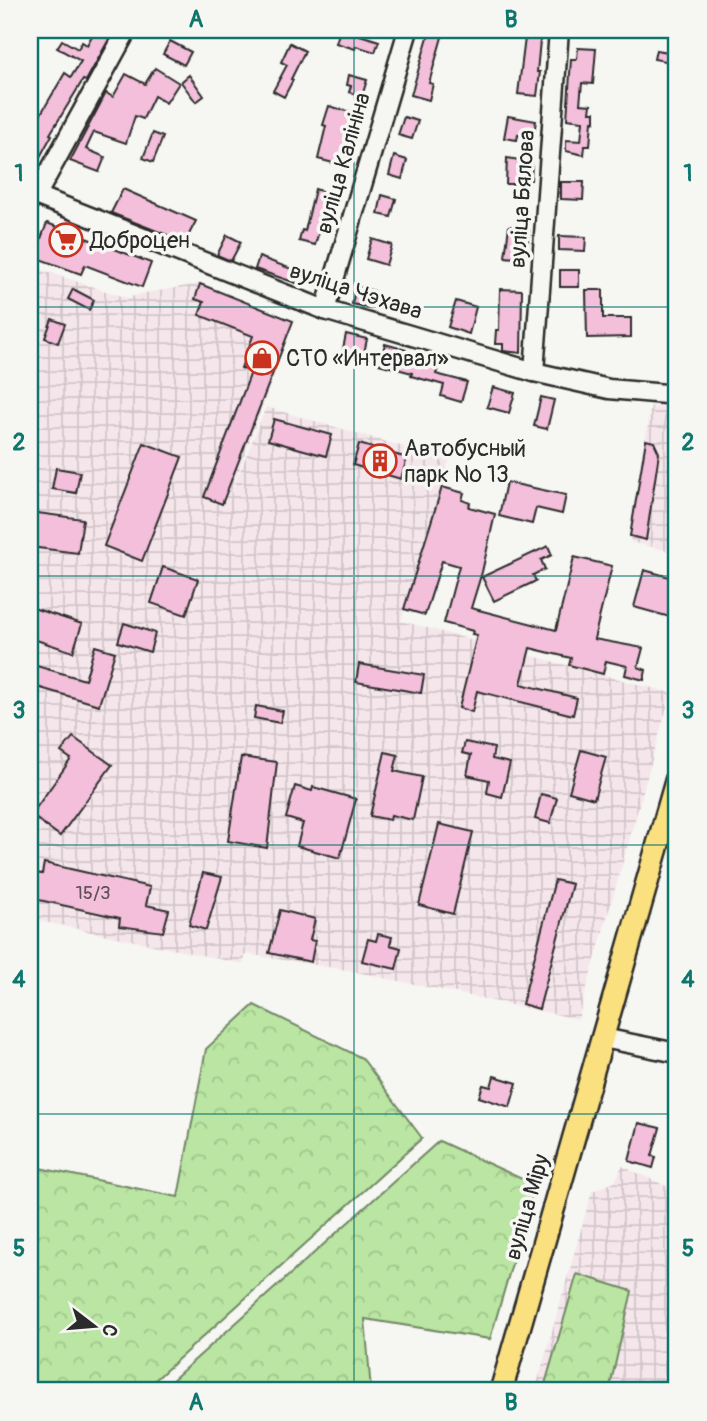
<svg xmlns="http://www.w3.org/2000/svg" width="707" height="1421" viewBox="0 0 707 1421" font-family="Pangolin,sans-serif">
  <style>
    .industrial { fill: url(#industrial-grid) }
    .forest { fill: url(#forest-crowns); stroke: #728866; stroke-width: 2 }
    .building { fill: #f3bfdb; stroke: #2b2b2b; stroke-width: 2 }
    .lines { fill: none; stroke-linecap: round; stroke-linejoin: round }
    .minor-casing { stroke: #2b2b2b; stroke-width: 23 }
    .major-casing { stroke: #2b2b2b; stroke-width: 26 }
    .minor { stroke: #f6f6f2; stroke-width: 18 }
    .major { stroke: #fbe080; stroke-width: 21 }
    .grid { fill: none; stroke: #0f766e; stroke-width: 2; stroke-opacity: 0.55 }
    .labels { text-anchor: middle; dominant-baseline: central; stroke-width: 7; stroke-linejoin: round; paint-order: stroke }
    .number-label { font-size: 19px; fill: #5d5057 }
    .street-label { font-size: 23px; fill: #2b2b2b; stroke: #f6f6f2 }
    .poi-label { font-size: 23px; fill: #2b2b2b; stroke: #f6f6f2; text-anchor: start }
    .neatline { fill: none; stroke: #0f766e; stroke-width: 2.5 }
    .grid-label { font-size: 23px; text-anchor: middle; font-weight: bold; fill: #0f766e }
  </style>
  <defs>
    <pattern id="industrial-grid" width="8" height="8" patternUnits="userSpaceOnUse" patternTransform="scale(1.75)"><rect width="8" height="8" fill="#f5e6eb"/><path d="M0 4h8M4 0v8" fill="none" stroke="#d2c5ca"/></pattern>
    <pattern id="forest-crowns" width="20" height="18" patternUnits="userSpaceOnUse" patternTransform="scale(1.75)"><rect width="20" height="18" fill="#bae5a2"/><path d="M2 6a3 3 0 1 1 6 0M12 15a3 3 0 1 1 6 0" fill="none" stroke="#a0c58c"/></pattern>
  </defs>
  <rect width="100%" height="100%" fill="#f6f6f2"/>
  <filter id="ink" filterUnits="userSpaceOnUse"><feTurbulence type="fractalNoise" baseFrequency=".0143" numOctaves="2"/><feDisplacementMap in="SourceGraphic" scale="14" xChannelSelector="R" yChannelSelector="G"/><feConvolveMatrix kernelMatrix="1 2 1 2 8 2 1 2 1" color-interpolation-filters="sRGB"/></filter>
  <g filter="url(#ink)">
    <g class="industrial">
      <path d="M30,266l97,32 18,-5 55,-9 93,37 -66,182 39,-96 183,53 -48,161 270,72 -93,326 -231,-49 -101,-16 -3,10 -213,-45z"/>
      <path d="M651,406l26,2v145l-46,-11 -1,-6z"/>
      <path d="M622,1166l55,25v200h-142l57,-200 23,-9z"/>
    </g>
    <g class="forest">
      <path d="M254,1005l108,53 60,80 -279,253h-113v-225l148,31 28,-148z"/>
      <path d="M439,1141l96,44 -45,154 -125,-20 6,72h-211z"/>
      <path d="M577,1274l55,17 -23,100h-66z"/>
    </g>
    <g class="building">
      <path d="M95,30h19l-28,51 -3,-1 -33,54 2,1 -22,40v-33l10,-18 -4,-2 29,-49 6,4 10,-16 -24,-13 5,-8 16,9 4,-7 5,3z"/>
      <path d="M340,30h22l-2,5 19,6 -4,11 -19,-6 -1,3 -19,-6z"/>
      <path d="M430,30h14l-15,53 4,1 -4,16 -18,-5z"/>
      <path d="M526,30h15l-4,42h3l-3,24 -19,-2z"/>
      <path d="M674,33l3,1v29l-23,-4 2,-9 13,2z"/>
      <path d="M170,41l21,11 -7,13 -21,-11z"/>
      <path d="M290,43l15,8 -14,28 2,1 -9,17 -11,-6 14,-26 -6,-3z"/>
      <path d="M578,48l18,1 -3,35 -11,-1 -2,21 11,1 -1,7h5v10l-3,-1 -2,25h-5l-1,9 -18,-4v-11l15,1 2,-20 -16,-2 4,-60h6z"/>
      <path d="M155,68l24,15 -13,20 -12,-7 -11,23 -8,-3 -9,27 -32,-11 -8,17 19,8 -6,15 -29,-11 36,-68 7,4 13,-23 19,10z"/>
      <path d="M189,75l15,21 -8,6 -15,-20z"/>
      <path d="M349,75l18,5 -5,16 -13,-4 2,-6 -4,-1z"/>
      <path d="M329,106l28,8 -16,51 -23,-6 8,-33 -3,-1z"/>
      <path d="M508,116l28,5 -3,17 -15,-3 -1,5 -13,-2z"/>
      <path d="M404,117l14,4 -6,18 -14,-4z"/>
      <path d="M153,133l10,4 -10,25 -10,-4z"/>
      <path d="M394,156l13,4 -5,19 -13,-4z"/>
      <path d="M507,158l25,4 -1,18h-14l-1,4h-10z"/>
      <path d="M561,182h23l-1,18 -22,-1z"/>
      <path d="M123,189l73,32 -11,21 -74,-29z"/>
      <path d="M315,189l15,5 -15,51 -16,-4 3,-11 3,1z"/>
      <path d="M382,195l14,4 -5,18 -13,-3z"/>
      <path d="M47,223l104,40 -9,24 -57,-22 -4,9 -47,-17z"/>
      <path d="M509,226l20,3 -3,30 -21,-2z"/>
      <path d="M227,235l14,7 -10,19 -14,-6z"/>
      <path d="M559,236l27,1 -1,14 -26,-1z"/>
      <path d="M372,239l20,6 -6,20 -20,-6z"/>
      <path d="M259,257l41,15 -4,11 -41,-14z"/>
      <rect x="560" y="270" width="19" height="17"/>
      <path d="M200,284l93,37 -71,183 -18,-7 47,-125 -10,-4 12,-32 -54,-21 5,-13 -9,-3z"/>
      <path d="M356,286l18,5 -4,17 -18,-4z"/>
      <path d="M73,289l21,11 -5,10 -21,-11z"/>
      <path d="M500,289l22,1 -1,63 -18,-2v-7h-8l1,-14h3z"/>
      <path d="M586,290h17v28h28v19l-44,1z"/>
      <path d="M456,301l20,6 -7,27 -21,-7z"/>
      <path d="M52,319l13,5 -7,19 -13,-5z"/>
      <path d="M346,334l21,5 -4,19 -21,-4z"/>
      <path d="M385,344l21,6 -1,3 35,9 -4,12 31,8 -6,20 -20,-6 3,-11 -33,-9 1,-3 -33,-9z"/>
      <path d="M493,387l22,6 -6,20 -22,-6z"/>
      <path d="M541,397l13,3 -7,29 -13,-3z"/>
      <path d="M274,419l58,16 -6,21 -58,-16z"/>
      <path d="M646,440l8,2 5,11 -13,87 -16,-4z"/>
      <path d="M144,443l38,14 -40,104 -38,-15z"/>
      <path d="M359,444l48,14 -6,21 -48,-14z"/>
      <path d="M56,468l24,4 -4,21 -24,-4z"/>
      <path d="M506,482l60,13 -4,19 -26,-6 -4,16 -33,-8z"/>
      <path d="M442,487l22,6 -2,7 8,3 -1,4 26,7 -13,58 -11,36 85,22 18,-73 38,9 -18,73 49,9 -5,19 8,3 -2,10 -19,-5 2,-9 -21,-5 -3,13 -34,-9 2,-7 -41,-10 -9,36 56,14 -4,17 -96,-24 -5,21 -13,-4 18,-73 -5,-1 1,-3 -29,-8 15,-57 -17,-5 -17,54 -21,-6z"/>
      <path d="M30,512l53,7 -5,34 -48,-6z"/>
      <path d="M548,546l4,9 -11,5 4,9 -12,6 3,6 -42,20 -12,-24z"/>
      <path d="M163,567l35,12 -12,36 -35,-12z"/>
      <path d="M644,570l33,9v40l-43,-12z"/>
      <path d="M30,607l52,17 -9,28 -43,-14z"/>
      <path d="M124,623l31,10 -5,19 -32,-10z"/>
      <path d="M95,646l20,6 -16,53 -69,-20v-21l55,16z"/>
      <path d="M359,664l65,11 -3,18 -65,-11z"/>
      <path d="M256,706l27,5 -3,12 -26,-5z"/>
      <path d="M73,737l39,28 -52,71 -29,-21 40,-56 -10,-7z"/>
      <path d="M465,742l29,6 -2,11 18,4 -8,34 -15,-4 2,-13 -22,-5 4,-20 -9,-2z"/>
      <path d="M581,750l25,7 -12,42 -25,-7z"/>
      <path d="M385,752l13,3 -4,16 28,6 -9,43 -22,-5 -1,5 -20,-4z"/>
      <path d="M241,757l36,5 -10,86 -39,-7z"/>
      <path d="M295,786l17,5 1,-4 43,12 -16,59 -43,-12 6,-23 -17,-5z"/>
      <path d="M541,794l16,4 -7,25 -15,-4z"/>
      <path d="M439,824l34,8 -20,82 -34,-9z"/>
      <path d="M44,863l106,24 -4,18 23,5 -6,22 -44,-6 1,-8 -90,-20v-26l12,2z"/>
      <path d="M203,873l19,4 -16,53 -17,-5z"/>
      <path d="M555,880l17,4 -33,125 -17,-5z"/>
      <path d="M280,910l35,9 -5,21 5,1 -4,21 -42,-9z"/>
      <path d="M378,934l14,3 -2,8 11,3 -5,21 -34,-8 6,-22 8,2z"/>
      <path d="M494,1076l23,7 -7,24 -31,-10 4,-12 8,2z"/>
      <path d="M639,1123l21,5 -8,28 4,1 -3,11 -24,-7z"/>
    </g>
    <g class="lines">
      <defs>
        <g id="minor">
          <path d="M30,193l295,117 209,62 75,17 68,6"/>
          <path d="M36,196l91,-166"/>
          <path d="M325,310l83,-280"/>
          <path d="M534,372l25,-342"/>
          <path d="M603,1038l74,15"/>
        </g>
        <path id="major" d="M501,1391l176,-613"/>
      </defs>
      <use href="#minor" class="minor-casing"/>
      <use href="#major" class="major-casing"/>
      <use href="#minor" class="minor"/>
      <use href="#major" class="major"/>
    </g>
  </g>
  <path class="grid" d="M354,30v1361M30,307h647M30,576h647M30,845h647M30,1114h647"/>
  <defs>
    <symbol id="supermarket-ring" viewBox="-11 -11 22 22"><circle r="9.5" fill="#f6f6f2" stroke="#c8321e" stroke-width="1.5"/><path d="M-6-5.5h2.5l.6 2H6L4.5 2H-2.5L-4.4-4H-6ZM-1.5 3.2a1.3 1.3 0 1 0 .1 0ZM3 3.2a1.3 1.3 0 1 0 .1 0Z" fill="#c8321e"/></symbol>
    <symbol id="shop-ring" viewBox="-11 -11 22 22"><circle r="9.5" fill="#f6f6f2" stroke="#c8321e" stroke-width="1.5"/><path d="M-5-2.5h2.3a2.7 3.5 0 0 1 5.4 0H5L5.5 6h-11ZM-1.5-2.5h3a1.5 2.3 0 0 0-3 0Z" fill="#c8321e"/></symbol>
    <symbol id="building-ring" viewBox="-11 -11 22 22"><circle r="9.5" fill="#f6f6f2" stroke="#c8321e" stroke-width="1.5"/><path d="M-4-6H4V6H1V3H-1V6H-4ZM-2.5-4.3h1.7v1.8h-1.7ZM.8-4.3h1.7v1.8H.8ZM-2.5-1h1.7V.8h-1.7ZM.8-1h1.7V.8H.8Z" fill="#c8321e"/></symbol>
  </defs>
  <g fill-rule="evenodd">
    <use href="#supermarket-ring" x="47" y="221" width="38" height="38"/>
    <use href="#shop-ring" x="243" y="339" width="38" height="38"/>
    <use href="#building-ring" x="361" y="442" width="38" height="38"/>
  </g>
  <g class="labels">
    <g class="number-label">
      <text x="93" y="893">15/3</text>
    </g>
    <g class="street-label">
      <text transform="translate(343 163) rotate(-74)">вуліца Калініна</text>
      <text transform="translate(522 199) rotate(-86)">вуліца Бялова</text>
      <text transform="translate(356 291) rotate(18)">вуліца Чэхава</text>
      <text transform="translate(527 1207) rotate(-74)">вуліца Міру</text>
    </g>
    <g class="poi-label">
      <text x="90" y="240">Доброцен</text>
      <text x="286" y="358">СТО «Интервал»</text>
      <text x="404" y="448">Автобусный<tspan x="404" dy="26">парк № 13</tspan></text>
    </g>
  </g>
  <rect width="707" height="1421" fill="none" stroke="#f6f6f2" stroke-width="77"/>
  <g transform="translate(94 1326) rotate(106)" stroke="#f6f6f2" stroke-width="5" paint-order="stroke">
  <path d="M0-5L12 26L0 18L-12 26Z" fill="#2b2b2b"/>
  <text y="-10" font-size="19" font-weight="bold" text-anchor="middle" fill="#2b2b2b">С</text>
  </g>
  <rect x="38" y="38" width="630" height="1344" class="neatline"/>
  <g class="grid-label">
    <text x="196" y="27">A</text>
    <text x="511" y="27">B</text>
    <text x="19" y="181">1</text>
    <text x="688" y="181">1</text>
    <text x="19" y="450">2</text>
    <text x="688" y="450">2</text>
    <text x="19" y="718">3</text>
    <text x="688" y="718">3</text>
    <text x="19" y="987">4</text>
    <text x="688" y="987">4</text>
    <text x="19" y="1256">5</text>
    <text x="688" y="1256">5</text>
    <text x="196" y="1410">A</text>
    <text x="511" y="1410">B</text>
  </g>
</svg>
